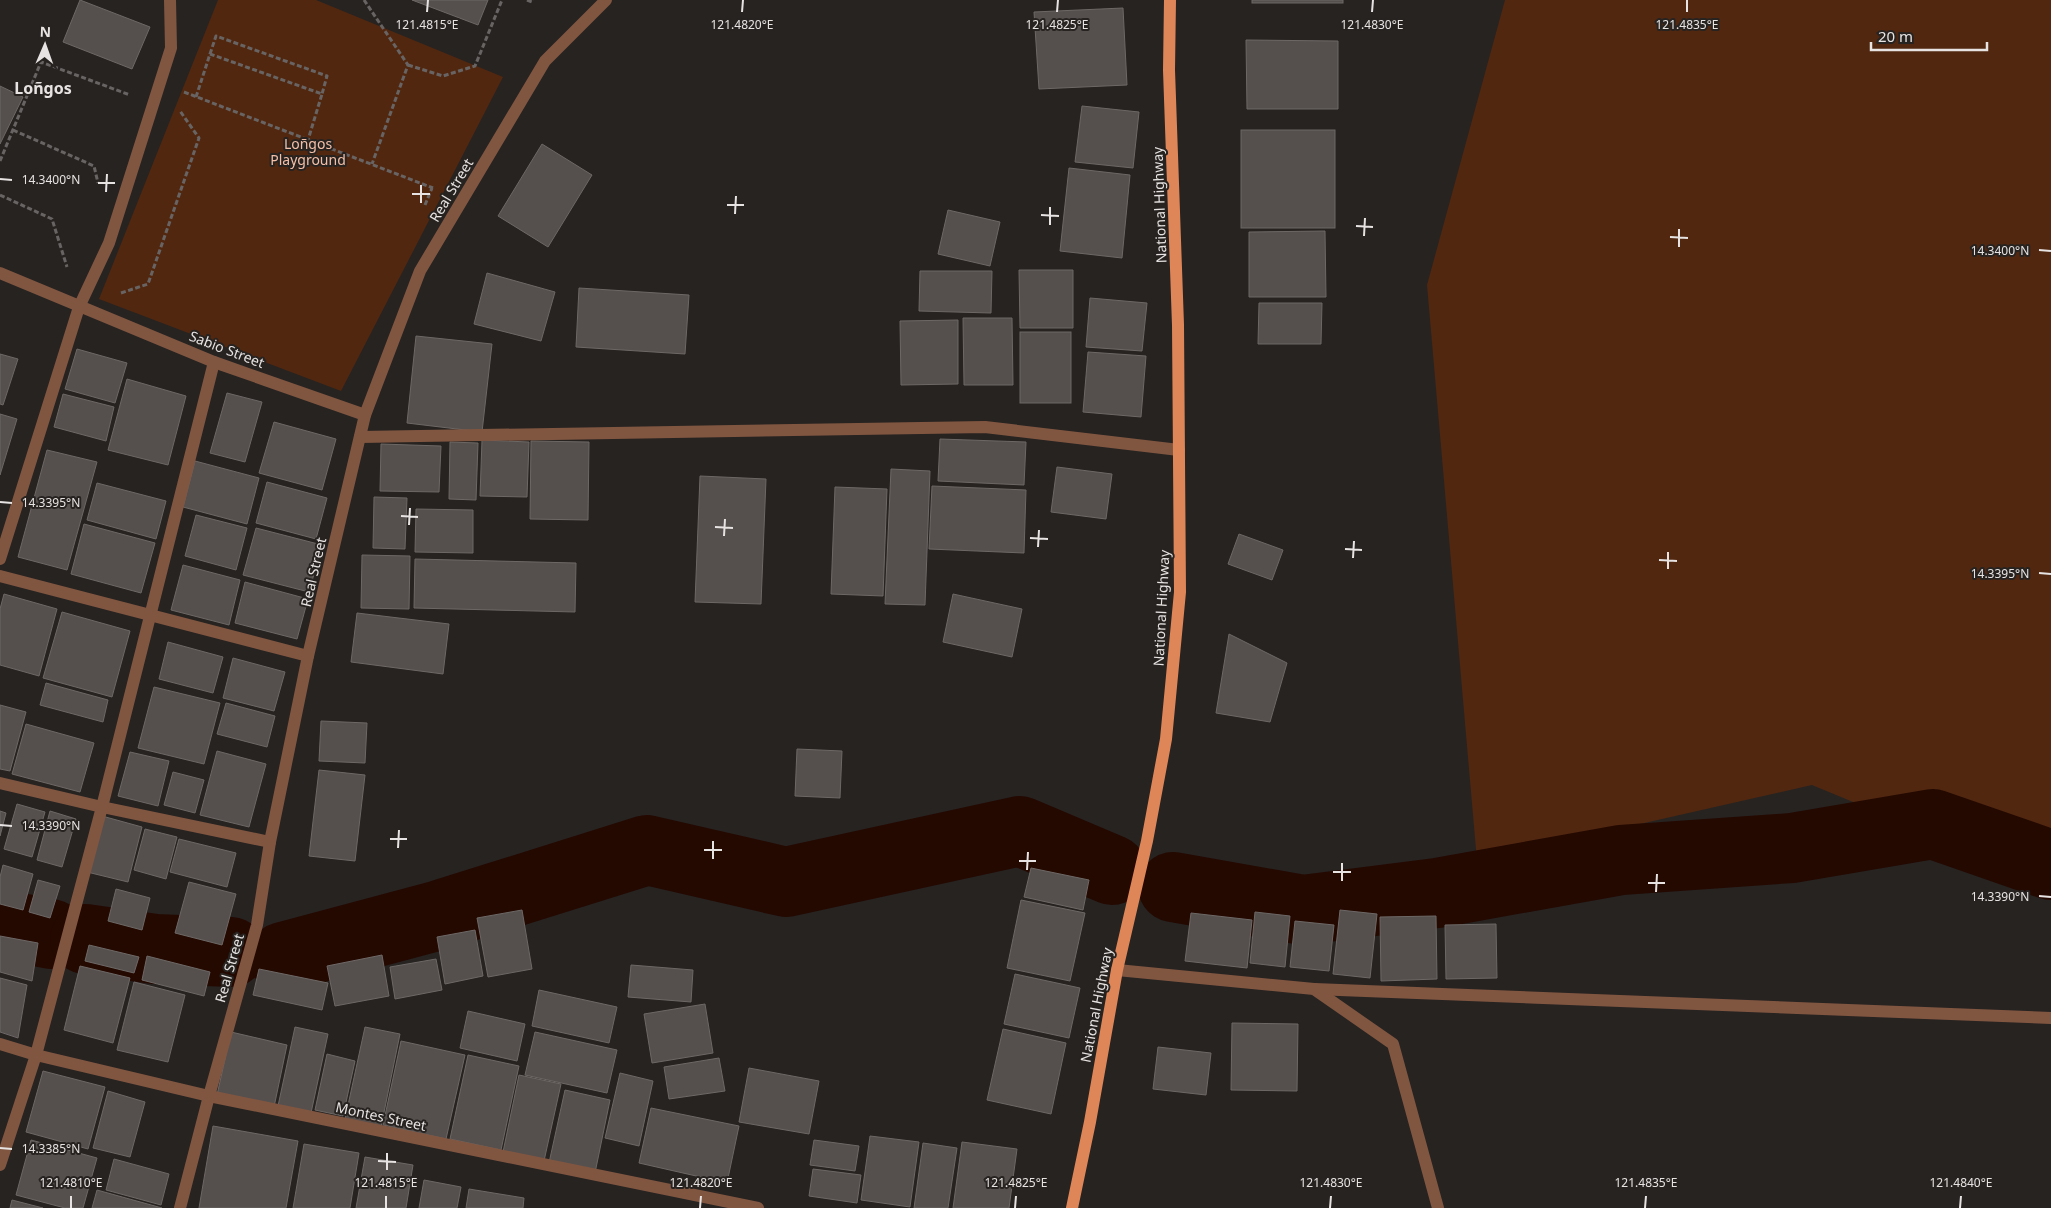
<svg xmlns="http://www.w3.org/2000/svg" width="2051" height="1208" viewBox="0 0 2051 1208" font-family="'Noto Sans',sans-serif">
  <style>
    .green { fill: #512710 }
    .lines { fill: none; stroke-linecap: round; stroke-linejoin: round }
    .river { stroke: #240900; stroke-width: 70 }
    .building { fill: #55504e; stroke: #6d6866 }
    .path { stroke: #686463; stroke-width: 3; stroke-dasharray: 5 2.5; stroke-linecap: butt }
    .minor { stroke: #815641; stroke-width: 12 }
    .major { stroke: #df8659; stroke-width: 12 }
    .ticks { fill: none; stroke: #e6e3e2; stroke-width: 2 }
    .labels { text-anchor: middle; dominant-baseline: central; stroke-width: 4; stroke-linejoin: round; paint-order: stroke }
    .park-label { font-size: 14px; fill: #f4bfa6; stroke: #272321 }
    .street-label { font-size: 14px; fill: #e6e3e2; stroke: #272321 }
    .quarter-label { font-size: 16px; font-weight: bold; fill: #e6e3e2; stroke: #272321 }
    .ticks-label { font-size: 12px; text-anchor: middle; fill: #e6e3e2; stroke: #272321; stroke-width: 4; stroke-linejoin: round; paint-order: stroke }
  </style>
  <rect width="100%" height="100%" fill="#272321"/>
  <g class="green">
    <path d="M218,0h98l187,77 -162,314 -242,-92z"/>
    <path d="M1505,0h546v884l-239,-99 -335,76 -50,-576z"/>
  </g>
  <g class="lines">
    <g class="river">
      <path d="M1173,887l130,23 134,-17 184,-33 171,-12 141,-24 118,41"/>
      <path d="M0,924l51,10"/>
      <path d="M85,939l70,10 76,3"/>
      <path d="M283,957l157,-42 207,-65 139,32 234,-51 92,39"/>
    </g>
  </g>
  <g class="building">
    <path d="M80,0l70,27 -18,42 -69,-27z"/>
    <path d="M412,0h76l-10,25z"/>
    <rect x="1252" y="0" width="91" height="3"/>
    <path d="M1123,8l4,77 -88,4 -5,-77z"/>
    <path d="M1246,40l92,1v68h-91z"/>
    <path d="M0,86l23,11 -23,47z"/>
    <path d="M1082,106l57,6 -6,56 -58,-6z"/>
    <rect x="1241" y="130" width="94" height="98"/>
    <path d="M542,144l50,31 -44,72 -50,-31z"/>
    <path d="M1069,168l61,7 -8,83 -62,-7z"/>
    <path d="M948,210l52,12 -10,44 -52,-12z"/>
    <path d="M1325,231l1,66h-77v-65z"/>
    <path d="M1019,270h54v58h-53z"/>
    <path d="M920,271h72l-1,42 -72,-2z"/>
    <path d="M487,273l68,19 -14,49 -67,-17z"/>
    <path d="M579,288l110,7 -4,59 -109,-7z"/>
    <path d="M1090,298l57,5 -5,48 -56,-4z"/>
    <path d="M1259,303h63l-1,41h-63z"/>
    <path d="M963,318h49l1,67h-49z"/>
    <path d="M958,320v64l-57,1 -1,-64z"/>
    <rect x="1020" y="332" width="51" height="71"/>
    <path d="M416,336l76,8 -10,88 -75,-9z"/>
    <path d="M77,349l50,14 -12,40 -50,-14z"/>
    <path d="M1088,352l58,4 -5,61 -58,-5z"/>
    <path d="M0,354l18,5 -15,46 -3,-1z"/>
    <path d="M127,379l59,17 -18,69 -60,-15z"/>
    <path d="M227,393l35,9 -17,60 -35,-9z"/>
    <path d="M63,394l51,13 -8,34 -52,-14z"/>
    <path d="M0,414l17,5 -17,56z"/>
    <path d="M274,422l62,17 -14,51 -63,-17z"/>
    <path d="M940,439l86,3 -2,43 -86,-4z"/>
    <path d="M482,440l47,2 -2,55 -47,-1z"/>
    <path d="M531,441l58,1 -1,78 -58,-1z"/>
    <path d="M450,442l28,1 -2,57 -27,-1z"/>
    <path d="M381,444l60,2 -2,46 -59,-1z"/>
    <path d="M47,450l50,12 -30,108 -49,-13z"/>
    <path d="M195,461l64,17 -12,46 -64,-17z"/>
    <path d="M1057,467l55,7 -6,45 -55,-7z"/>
    <path d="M891,469l39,2 -5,134 -40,-1z"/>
    <path d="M700,476l66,3 -5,125 -66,-2z"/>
    <path d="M267,482l60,16 -11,41 -60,-16z"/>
    <path d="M97,483l69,18 -10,38 -69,-19z"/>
    <path d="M932,486l94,4 -2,63 -95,-4z"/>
    <path d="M835,487l52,2 -4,107 -52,-2z"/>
    <path d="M374,497l33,1 -2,51 -32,-1z"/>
    <path d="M416,509l57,1v43l-58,-1z"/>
    <path d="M196,515l51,13 -11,42 -51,-14z"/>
    <path d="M84,524l71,19 -14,50 -70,-19z"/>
    <path d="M256,528l66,17 -13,47 -66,-17z"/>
    <path d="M1239,534l44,16 -11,30 -44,-16z"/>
    <path d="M362,555l48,1 -1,53 -48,-1z"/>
    <path d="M415,559l161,4 -1,49 -161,-4z"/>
    <path d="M183,565l57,15 -11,45 -58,-15z"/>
    <path d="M245,582l63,17 -11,40 -62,-16z"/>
    <path d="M4,594l53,15 -18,67 -39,-11v-56z"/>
    <path d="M953,594l69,15 -10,48 -69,-15z"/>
    <path d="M62,612l68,19 -18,66 -69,-19z"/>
    <path d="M357,613l92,11 -6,50 -92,-12z"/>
    <path d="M1229,634l58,29 -17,59 -54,-9z"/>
    <path d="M168,642l55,15 -10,36 -54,-14z"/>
    <path d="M233,658l52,14 -11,39 -51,-13z"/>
    <path d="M46,683l62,17 -5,22 -63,-17z"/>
    <path d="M154,687l66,16 -16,61 -66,-16z"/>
    <path d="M226,703l49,13 -8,31 -50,-13z"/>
    <path d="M0,705l26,7 -16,59 -10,-2z"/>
    <path d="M321,721l46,2 -2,40 -46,-2z"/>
    <path d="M26,724l68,19 -14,49 -68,-18z"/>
    <path d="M797,749l45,2 -2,47 -45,-2z"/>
    <path d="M217,751l49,13 -17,63 -49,-12z"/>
    <path d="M130,752l39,9 -11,45 -40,-10z"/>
    <path d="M319,770l46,5 -10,86 -46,-5z"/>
    <path d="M173,772l31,8 -9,33 -31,-8z"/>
    <path d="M17,804l28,8 -13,45 -28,-8z"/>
    <path d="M0,811l6,2 -6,23z"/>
    <path d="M50,811l26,8 -14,48 -25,-7z"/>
    <path d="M102,816l40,11 -14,55 -41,-10z"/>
    <path d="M145,829l32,8 -11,42 -32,-9z"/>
    <path d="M179,839l57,14 -9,34 -57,-15z"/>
    <path d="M3,865l30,9 -10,36 -23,-6v-27z"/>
    <path d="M1031,868l58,12 -6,30 -59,-13z"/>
    <path d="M38,880l22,6 -10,32 -21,-6z"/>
    <path d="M189,882l47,12 -14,51 -47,-12z"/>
    <path d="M116,889l34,9 -8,32 -34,-9z"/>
    <path d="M1021,900l64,13 -15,68 -63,-13z"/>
    <path d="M522,910l10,59 -44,8 -11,-59z"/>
    <path d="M1340,910l37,4 -7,64 -37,-4z"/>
    <path d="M1255,912l35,4 -5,51 -35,-4z"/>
    <path d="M1191,913l61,7 -5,48 -62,-7z"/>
    <path d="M1436,916l1,63 -56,2 -1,-64z"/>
    <path d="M1295,921l39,4 -5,46 -39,-4z"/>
    <path d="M1496,924l1,54 -51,1 -1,-54z"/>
    <path d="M475,930l8,46 -38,8 -8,-47z"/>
    <path d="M0,936l38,7 -6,38 -32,-9z"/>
    <path d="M89,945l50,12 -5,16 -49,-12z"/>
    <path d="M382,955l7,41 -54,10 -8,-40z"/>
    <path d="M147,956l63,16 -6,24 -62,-16z"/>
    <path d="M436,959l6,31 -47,9 -5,-32z"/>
    <path d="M631,965l62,5 -2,32 -63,-5z"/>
    <path d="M80,966l50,12 -17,65 -49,-13z"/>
    <path d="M259,969l69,14 -6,27 -69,-15z"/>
    <path d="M1015,974l65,14 -11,50 -65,-14z"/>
    <path d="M0,978l27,7 -9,53 -18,-6z"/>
    <path d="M134,982l51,13 -17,67 -51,-12z"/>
    <path d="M539,990l78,17 -8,36 -77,-17z"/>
    <path d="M705,1004l8,49 -61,10 -8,-49z"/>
    <path d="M468,1011l57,13 -8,37 -57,-13z"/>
    <path d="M1232,1023l66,1 -1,67 -66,-1z"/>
    <path d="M295,1027l33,7 -17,79 -33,-7z"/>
    <path d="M365,1027l35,7 -19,93 -36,-8z"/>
    <path d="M1003,1029l63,14 -15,71 -64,-14z"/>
    <path d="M231,1032l56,13 -13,62 -57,-12z"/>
    <path d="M535,1032l82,18 -10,43 -82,-18z"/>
    <path d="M401,1041l64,14 -19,84 -63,-14z"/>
    <path d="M1158,1047l53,6 -5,42 -53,-6z"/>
    <path d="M327,1054l28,7 -12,55 -28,-6z"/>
    <path d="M468,1055l51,11 -18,84 -51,-11z"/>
    <path d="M719,1058l6,33 -56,8 -5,-32z"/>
    <path d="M749,1068l70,13 -10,53 -70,-12z"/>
    <path d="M43,1071l62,16 -17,62 -62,-17z"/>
    <path d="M620,1073l33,8 -14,65 -34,-8z"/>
    <path d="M519,1075l42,9 -17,77 -41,-9z"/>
    <path d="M565,1090l45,10 -15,73 -46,-10z"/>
    <path d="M108,1091l37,11 -15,55 -37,-9z"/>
    <path d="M651,1108l88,18 -12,57 -88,-20z"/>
    <path d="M213,1126l85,15 -12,67h-87z"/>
    <path d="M870,1136l49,6 -9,65 -49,-7z"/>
    <path d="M31,1140l66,18 -14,50h-18l-49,-13z"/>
    <path d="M814,1140l45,6 -4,25 -45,-6z"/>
    <path d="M962,1142l55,7 -8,59h-56z"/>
    <path d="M923,1143l34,5 -9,60h-34z"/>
    <path d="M304,1144l55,9 -9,55h-57z"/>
    <path d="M365,1157l48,8 -7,43h-50z"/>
    <path d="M114,1159l55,15 -8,31 -55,-15z"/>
    <path d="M813,1169l48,6 -4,28 -48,-7z"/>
    <path d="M424,1180l37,7 -4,21h-38z"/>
    <path d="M469,1189l55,9 -1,10h-57z"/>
    <path d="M97,1190l65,18h-70z"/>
    <path d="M12,1200l31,8h-33z"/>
  </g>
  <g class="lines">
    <g class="path">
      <path d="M364,0l44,65 -36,99"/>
      <path d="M527,0l5,2 1,-2"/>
      <path d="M210,54l6,-18 111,40 -5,18"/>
      <path d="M408,65l35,11 32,-10 27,-66"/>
      <path d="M184,92l249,96"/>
      <path d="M196,97l14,-43 112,40 -14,46"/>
      <path d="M13,130l81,36 4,17"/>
      <path d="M0,161l41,-99 89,33"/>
      <path d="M0,195l52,24 15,48"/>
      <path d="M425,205l7,-17"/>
      <path d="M121,293l27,-9 51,-146 -19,-27"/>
    </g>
    <g class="minor">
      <path d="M0,273l214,89 151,53"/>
      <path d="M360,437l625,-10 194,23"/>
      <path d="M0,559l79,-252 30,-64 62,-195 -1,-48"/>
      <path d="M0,576l308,80"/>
      <path d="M0,783l102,24 168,35"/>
      <path d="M1117,970l197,19 79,55 45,164"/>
      <path d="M1314,989l737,29"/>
      <path d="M0,1044l36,11 173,41 549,112"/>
      <path d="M0,1165l36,-110 66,-248 112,-445"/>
      <path d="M180,1208l29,-112 48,-171 13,-83 38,-186 57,-241 55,-144 125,-210 61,-61"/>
    </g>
    <path class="major" d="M1072,1208l18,-86 27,-152 30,-129 19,-102 14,-147 -2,-267 -9,-255 1,-70"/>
  </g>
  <path class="ticks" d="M427,12l1,-12M742,12l1,-12M1057,12l1,-12M1372,12l1,-12M1687,12v-12M0,179l12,1M98,183h17M106,192l1,-18M412,194h18M421,203v-18M727,205h17M735,214l1,-18M1041,215l18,1M1050,225v-18M1356,226l17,1M1364,236l1,-18M1670,237l18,1M1679,247v-18M2039,250l12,1M0,502l12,1M401,516l17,1M409,525l1,-17M715,527l18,1M724,536l1,-17M1030,538l18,1M1038,547l1,-17M1345,549l17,1M1353,558l1,-17M1659,560l18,1M1668,569v-17M2039,573l12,1M0,825l12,1M390,839h17M398,848l1,-18M704,850h18M713,859v-18M1019,861h17M1027,870l1,-18M1333,872h18M1342,881v-18M1648,883h17M1656,892l1,-18M2039,896l12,1M0,1148l12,1M378,1161l18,1M387,1170v-17M71,1208v-12M386,1208v-12M700,1208l1,-12M1015,1208l1,-12M1330,1208l1,-12M1645,1208l1,-12M1960,1208l1,-12"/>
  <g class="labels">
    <g class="park-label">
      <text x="308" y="143">Loñgos<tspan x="308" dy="16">Playground</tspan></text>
    </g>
    <g class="street-label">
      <text transform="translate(451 190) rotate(-59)">Real Street</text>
      <text transform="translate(1159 205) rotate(-92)">National Highway</text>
      <text transform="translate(227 349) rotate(21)">Sabio Street</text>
      <text transform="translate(313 572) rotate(-77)">Real Street</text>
      <text transform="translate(1161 608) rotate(-87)">National Highway</text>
      <text transform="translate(229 968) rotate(-74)">Real Street</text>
      <text transform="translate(1096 1005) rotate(-79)">National Highway</text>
      <text transform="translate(381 1116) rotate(12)">Montes Street</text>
    </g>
    <g class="quarter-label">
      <text x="43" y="88">Loñgos</text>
    </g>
  </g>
  <g class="ticks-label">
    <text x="427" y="29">121.4815°E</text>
    <text x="742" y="29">121.4820°E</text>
    <text x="1057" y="29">121.4825°E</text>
    <text x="1372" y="29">121.4830°E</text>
    <text x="1687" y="29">121.4835°E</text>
    <text x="51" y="184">14.3400°N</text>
    <text x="2000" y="255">14.3400°N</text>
    <text x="51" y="507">14.3395°N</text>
    <text x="2000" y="578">14.3395°N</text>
    <text x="51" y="830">14.3390°N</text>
    <text x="2000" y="901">14.3390°N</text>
    <text x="51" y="1153">14.3385°N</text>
    <text x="71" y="1187">121.4810°E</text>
    <text x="386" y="1187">121.4815°E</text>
    <text x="701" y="1187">121.4820°E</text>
    <text x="1016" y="1187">121.4825°E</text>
    <text x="1331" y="1187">121.4830°E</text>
    <text x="1646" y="1187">121.4835°E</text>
    <text x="1961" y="1187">121.4840°E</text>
  </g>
  <g transform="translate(45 45) rotate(2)" stroke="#272321" stroke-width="4" paint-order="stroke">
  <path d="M0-4L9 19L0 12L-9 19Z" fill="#e6e3e2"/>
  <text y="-8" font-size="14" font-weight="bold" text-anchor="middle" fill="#e6e3e2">N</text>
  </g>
  <path d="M1871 42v8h116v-8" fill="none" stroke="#e6e3e2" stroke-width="2.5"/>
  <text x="1878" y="42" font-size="15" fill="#e6e3e2" stroke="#272321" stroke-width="4" paint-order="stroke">20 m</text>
</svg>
